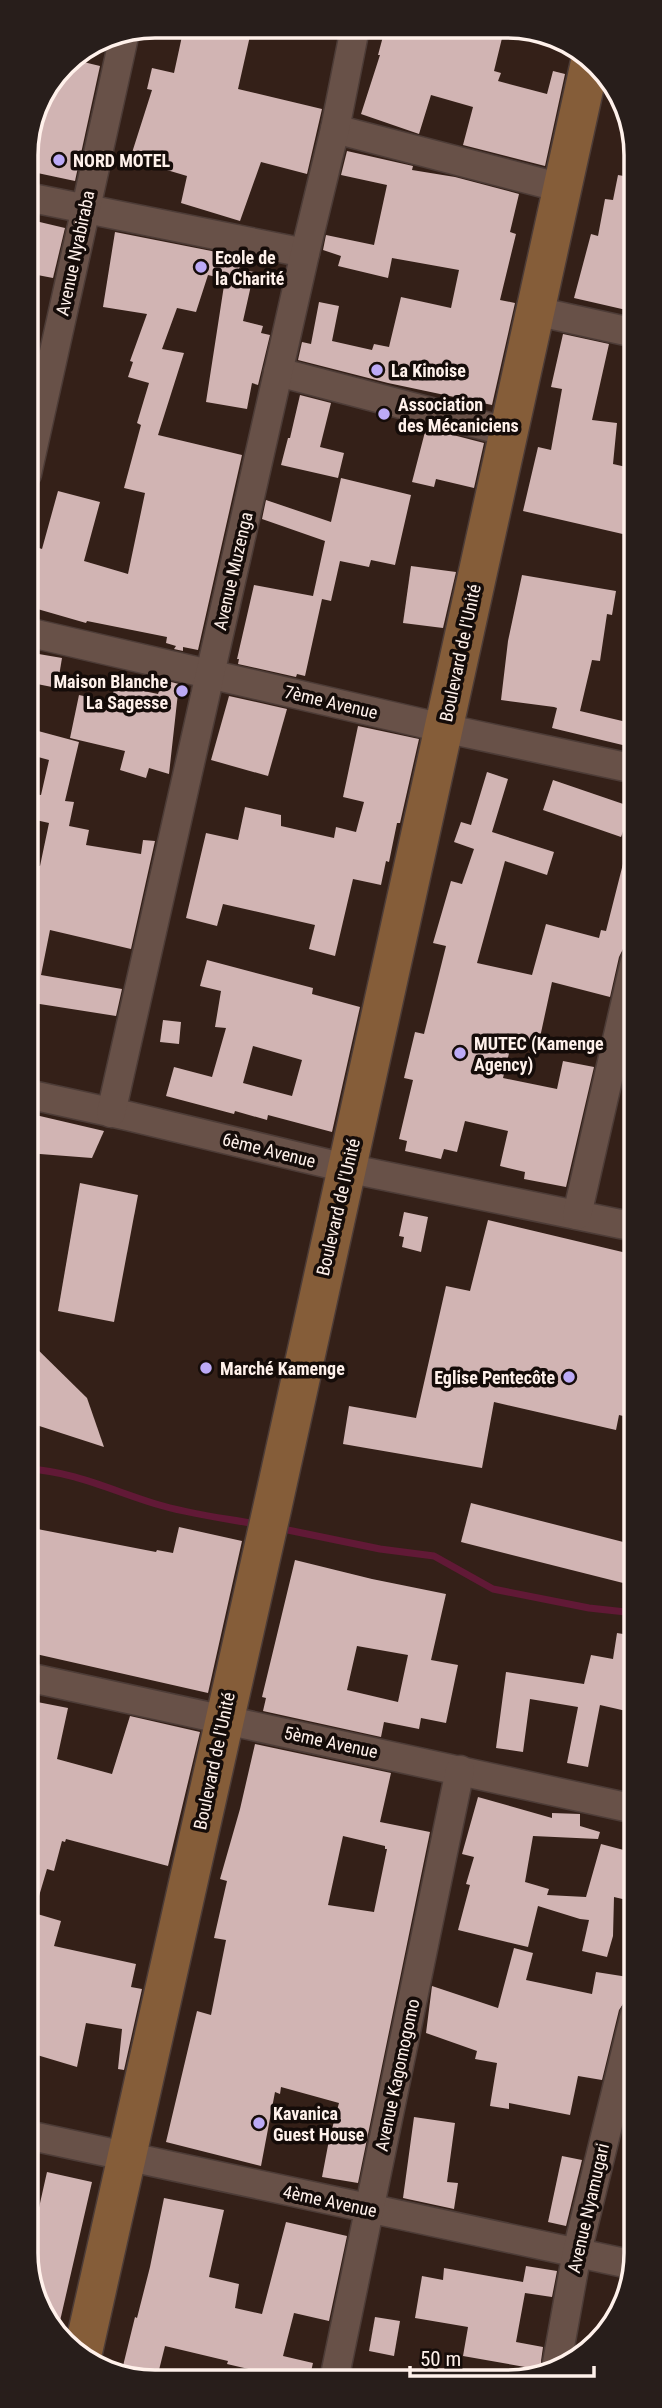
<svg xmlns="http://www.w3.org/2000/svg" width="662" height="2408" viewBox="0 0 662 2408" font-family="'Roboto Condensed',sans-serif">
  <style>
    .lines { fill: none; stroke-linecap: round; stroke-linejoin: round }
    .stream { stroke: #611936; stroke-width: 7 }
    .building { fill: #d1b4b3; fill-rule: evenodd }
    .street-casing { stroke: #4d3c37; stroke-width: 31 }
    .secondary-casing { stroke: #4d3c37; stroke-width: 41 }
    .street { stroke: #685148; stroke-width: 28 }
    .secondary { stroke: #855d39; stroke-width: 38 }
    .poi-dot { fill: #bcaaf6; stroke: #150c09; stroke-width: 2.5 }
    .labels { text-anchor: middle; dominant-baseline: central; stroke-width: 7; stroke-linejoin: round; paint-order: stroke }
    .poi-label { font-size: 18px; font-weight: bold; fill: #fff1eb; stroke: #150c09; text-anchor: start }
    .street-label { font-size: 18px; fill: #fff1eb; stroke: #150c09 }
    .rim { fill: none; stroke: #fff1eb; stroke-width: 3.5 }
  </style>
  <rect width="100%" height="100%" fill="#342018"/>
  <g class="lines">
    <g class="stream">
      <path d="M27,1469c46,2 86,22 129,35 32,10 67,14 100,20"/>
      <path d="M278,1528l102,21 54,7 59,33 96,19 46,5"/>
    </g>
  </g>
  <g class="building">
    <path d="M184,27h68l-14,62 84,20 -15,65 -46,-12 -21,59 -59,-18 6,-27 -57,-17 22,-69 -5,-1 5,-21 22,5z"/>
    <path d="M385,29l119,1 -10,41 7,2 -3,8 49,13 6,-23 12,3 -20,92 -82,-21 10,-38 -42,-12 -12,39 -58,-20 19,-59h-2z"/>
    <path d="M71,59l29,7 -25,115 -47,-10 13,-55 23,-52z"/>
    <path d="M347,151l66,15 -1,4 43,7 64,17 -9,38 6,2 -16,66 15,3 -23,102 -104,-22 -90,-23 4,-18 9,2 8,-42 20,4 -7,35 40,9 2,-6 15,3 12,-50 50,11 8,-38 -67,-12 -4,20 -50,-12 3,-10 -18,-6 3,-15 48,10 13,-60 -46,-10z"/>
    <path d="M618,175l17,3v134l-61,-14 17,-64 7,2 7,-37 8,1z"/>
    <path d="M27,219l38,9 -12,50 -26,-5z"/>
    <path d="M115,232l127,25 -3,12 15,3 -11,49 20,5 -2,7 9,2 -12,50 -6,-2 -5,26 -41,-7 19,-123 -17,-4 -12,37 -19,-4 -15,41 22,4 -26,82 84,20 -44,195 -15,-3v4l-9,-2 2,-3 -10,-3 1,-6 -80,-16 -1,2 -59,-17v-28l9,-31 6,2 16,-58 42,11 -16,59 44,13 17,-81 -21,-5 17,-63 -4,-2 12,-40 -21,-6 5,-15 -3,-1 17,-47 -44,-7z"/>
    <path d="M563,334l46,10 -17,76 25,3 -4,41 22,5v31l-8,35 -104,-24 15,-64 13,3 11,-61 -11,-2z"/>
    <path d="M27,339l12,4 -12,56z"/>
    <path d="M300,395l31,8 -11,44 24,6 -6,25 -57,-13 7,-27h2z"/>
    <path d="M426,428l58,15 -10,45 -38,-9 -2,8 -22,-5z"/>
    <path d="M341,478l70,17 -16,70 -24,-5 -2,7 -29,-6 -9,40 -9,-2 -17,77 -8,-2 -1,3 -58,-13 1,-5h-2l17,-74 59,11 12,-55 -63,-22 4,-19 65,22z"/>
    <path d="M411,566l45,6 -13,56 -40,-5z"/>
    <path d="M522,575l94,16 -4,24 -5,-1 -7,47 -8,-1 -12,51 55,13v24l-83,-20 5,-20 -3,-1 -53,-7 7,-59z"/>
    <path d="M27,652l35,6 -5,30 -30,-6z"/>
    <path d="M163,680l16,4 -10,90 -20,-6 -3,10 -26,-8 5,-19 -55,-13 9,-43 32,7 4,-17 43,9z"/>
    <path d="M229,696l58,13 -19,67 -57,-16z"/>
    <path d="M358,726l61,13 -19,84h-3l-8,39 -3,-1 -5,24 -28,-6 -18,77 -26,-7 6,-24 -92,-21 -6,22 -31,-8 20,-85 32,7 7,-33 36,8v11l53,12 2,-11 20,5 8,-30 -21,-5z"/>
    <path d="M27,728l52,14 -14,59 9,1 -5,24 20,4 -3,15 55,9 2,-14 12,1 -24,108 -81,-19 -9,45 81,14 -6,27 -89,-14v-139l13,3 9,-43 -22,-5v-25l14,2 8,-35 -22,-6z"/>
    <path d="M487,772l21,7 -16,53 62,20 -7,23 -42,-14 -28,102 55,12 14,-51 53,14 2,-8 5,1 22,-87 7,1v67l-6,25 3,1 -2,7 -7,4 -4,8 -9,40 -58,-15 -13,60 -26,-5 -10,41 54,11 6,-28 31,6 -28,120 -42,-8 1,-7 -25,-6 8,-35 -43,-10 -8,31 -13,-3 -3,10 -36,-8 2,-10 -8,-2 14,-59 -9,-2 11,-46 9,2 22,-88 -13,-3 18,-62 11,3 12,-35 -20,-7 7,-20 10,3z"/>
    <path d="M553,780l79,27 -11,30 -78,-27z"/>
    <path d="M207,960l106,28 -1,6 48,13 -28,125 -64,-17 -1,5 -32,-9 -1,3 -68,-18 8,-29 38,10 14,-49 -11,-1 6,-36 -21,-5zM253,1046l49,14 -10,36 -49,-13z"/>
    <path d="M163,1020l18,2 -2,22 -19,-2z"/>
    <path d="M27,1113l77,18 -12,27 -65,-5z"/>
    <path d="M80,1183l58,12 -24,127 -56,-11z"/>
    <path d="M404,1212l24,5 -7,35 -19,-5 2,-10 -5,-1z"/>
    <path d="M488,1220l147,35v164l-16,-4 -3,15 -122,-28 -12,66 -139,-24 6,-38 67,12 30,-132 24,5z"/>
    <path d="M27,1339l60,59 17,49 -77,-25z"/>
    <path d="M471,1503l164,42v41l-174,-44z"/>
    <path d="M27,1527l129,25 1,-2 16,3 6,-26 63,14 -34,152 -181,-41z"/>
    <path d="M295,1560l77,19 74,15 -15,66 27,5 -12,58 -25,-5 -2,11 -35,-7 -3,15 -118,-26 3,-13 -4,-1zM357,1646l51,9 -10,47 -51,-12z"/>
    <path d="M617,1633l18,3v77l-35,-8 -12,62 -21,-4 11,-56 -48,-8 -7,53 -27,-4 10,-76 78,12 7,-29 22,4z"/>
    <path d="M27,1700l41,8 -11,51 55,15 18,-58 70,16 -32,134 -102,-27 -1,3 -3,-1 -8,30 -7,-2 -13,44 27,8 -7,25 82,18 -5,23 11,2 -18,81 -6,-1 4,-40 -36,-6 -9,44 -50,-15z"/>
    <path d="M255,1744l136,29 -11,49 50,10 -72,351 -36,-6 7,-37 10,-37 -58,-16 -1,7 -5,-2 -14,74 -95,-24 31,-131 14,4 15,-75 -12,-2 13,-57 -7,-2 20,-70zM343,1836l42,10v3h2l-13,63 -46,-7z"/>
    <path d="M478,1797l74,21v-5l28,1v12l20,6 -2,7 -65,-3 -8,46 24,7 -2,6 39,2 15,-53 34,9v49l-21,-5 -1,39 -6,21 -25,-6 7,-31 -9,-1 -42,-13 -10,41 -70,-17 12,-45 -4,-1 8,-27 -12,-3z"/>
    <path d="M514,1948l19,5 -7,27 66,14 4,-22 32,5 -4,23h2l-7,10 -17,70 -24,-4 -8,39 -61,-12v6l-19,-3 7,-43 -22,-4 2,-8 -51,-18 6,-47 66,22z"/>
    <path d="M414,2117l41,6 -8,59 11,1 -4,26 -51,-11z"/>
    <path d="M562,2156l20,4 -16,66 -18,-4z"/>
    <path d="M47,2172l45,10 -35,152 -30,-64v-41l7,1z"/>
    <path d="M164,2198l60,12 -15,67 30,7 -4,24 27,6 24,-92 61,14 -18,85 -35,-8 -11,43 30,7 -4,17h-13l-69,-16 1,-3 -63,-15 -8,32 -35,-8 13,-53 2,1 13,-51z"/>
    <path d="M526,2266l31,5 -5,26 -27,-4 -9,49 27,5 -2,14 1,9 -79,-14 5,-29 -53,-9 7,-42 21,4 1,-12 79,14z"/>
    <path d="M375,2317l25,4 -6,35 -25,-5z"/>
  </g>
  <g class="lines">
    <defs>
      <g id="street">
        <path d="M335,129l227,59"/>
        <path d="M27,197l278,56"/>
        <path d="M535,311l100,22"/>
        <path d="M278,372l230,60"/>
        <path d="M27,474l98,-442"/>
        <path d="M27,632l416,96 192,41"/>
        <path d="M27,1094l101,22 218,52 289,59"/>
        <path d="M111,1113l194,-860 30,-124 20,-101"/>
        <path d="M577,1215l58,-254"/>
        <path d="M27,1677l608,132"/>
        <path d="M27,2135l607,130"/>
        <path d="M557,2363l20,-111 58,-238"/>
        <path d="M334,2380l126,-610"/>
      </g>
      <path id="secondary" d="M83,2352l189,-843 318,-1447"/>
    </defs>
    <use href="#street" class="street-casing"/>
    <use href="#secondary" class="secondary-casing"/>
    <use href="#street" class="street"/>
    <use href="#secondary" class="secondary"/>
  </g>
  <g class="poi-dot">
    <circle cx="59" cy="160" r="7"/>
    <circle cx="201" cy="267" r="7"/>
    <circle cx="377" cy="370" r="7"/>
    <circle cx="384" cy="414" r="7"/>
    <circle cx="182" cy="691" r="7"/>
    <circle cx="460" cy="1053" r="7"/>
    <circle cx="206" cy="1368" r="7"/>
    <circle cx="569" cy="1377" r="7"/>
    <circle cx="259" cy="2123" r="7"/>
  </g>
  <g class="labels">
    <g class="poi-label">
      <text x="73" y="160">NORD MOTEL</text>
      <text x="215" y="257">Ecole de<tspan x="215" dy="21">la Charité</tspan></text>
      <text x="391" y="370">La Kinoise</text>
      <text x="398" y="404">Association<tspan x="398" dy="21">des Mécaniciens</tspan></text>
      <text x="168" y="681" text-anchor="end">Maison Blanche<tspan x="168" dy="21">La Sagesse</tspan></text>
      <text x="474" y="1043">MUTEC (Kamenge<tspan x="474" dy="21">Agency)</tspan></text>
      <text x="220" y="1368">Marché Kamenge</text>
      <text x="555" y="1377" text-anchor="end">Eglise Pentecôte</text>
      <text x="273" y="2113">Kavanica<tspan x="273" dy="21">Guest House</tspan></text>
    </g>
    <g class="street-label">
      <text transform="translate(75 253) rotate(-78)">Avenue Nyabiraba</text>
      <text transform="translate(233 571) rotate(-77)">Avenue Muzenga</text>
      <text transform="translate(460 653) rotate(-78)">Boulevard de l'Unité</text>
      <text transform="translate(331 702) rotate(13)">7ème Avenue</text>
      <text transform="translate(269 1150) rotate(14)">6ème Avenue</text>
      <text transform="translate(338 1207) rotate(-77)">Boulevard de l'Unité</text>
      <text transform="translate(331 1742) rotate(12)">5ème Avenue</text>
      <text transform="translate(214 1761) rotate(-78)">Boulevard de l'Unité</text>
      <text transform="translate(397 2075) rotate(-78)">Avenue Kagomogomo</text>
      <text transform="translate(330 2201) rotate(12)">4ème Avenue</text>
      <text transform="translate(588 2208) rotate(-77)">Avenue Nyamugari</text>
    </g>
  </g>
  <path d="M0 0H662V2408H0ZM155 38H507A117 117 0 0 1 624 155V2253A117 117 0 0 1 507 2370H155A117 117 0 0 1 38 2253V155A117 117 0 0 1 155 38Z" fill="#281e1b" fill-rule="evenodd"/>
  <path class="rim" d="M155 38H507A117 117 0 0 1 624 155V2253A117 117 0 0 1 507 2370H155A117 117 0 0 1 38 2253V155A117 117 0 0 1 155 38Z"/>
  <path d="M410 2366v10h184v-10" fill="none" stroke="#fff1eb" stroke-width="3.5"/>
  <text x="420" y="2366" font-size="21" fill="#fff1eb" stroke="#150c09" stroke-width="5" paint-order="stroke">50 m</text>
</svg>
